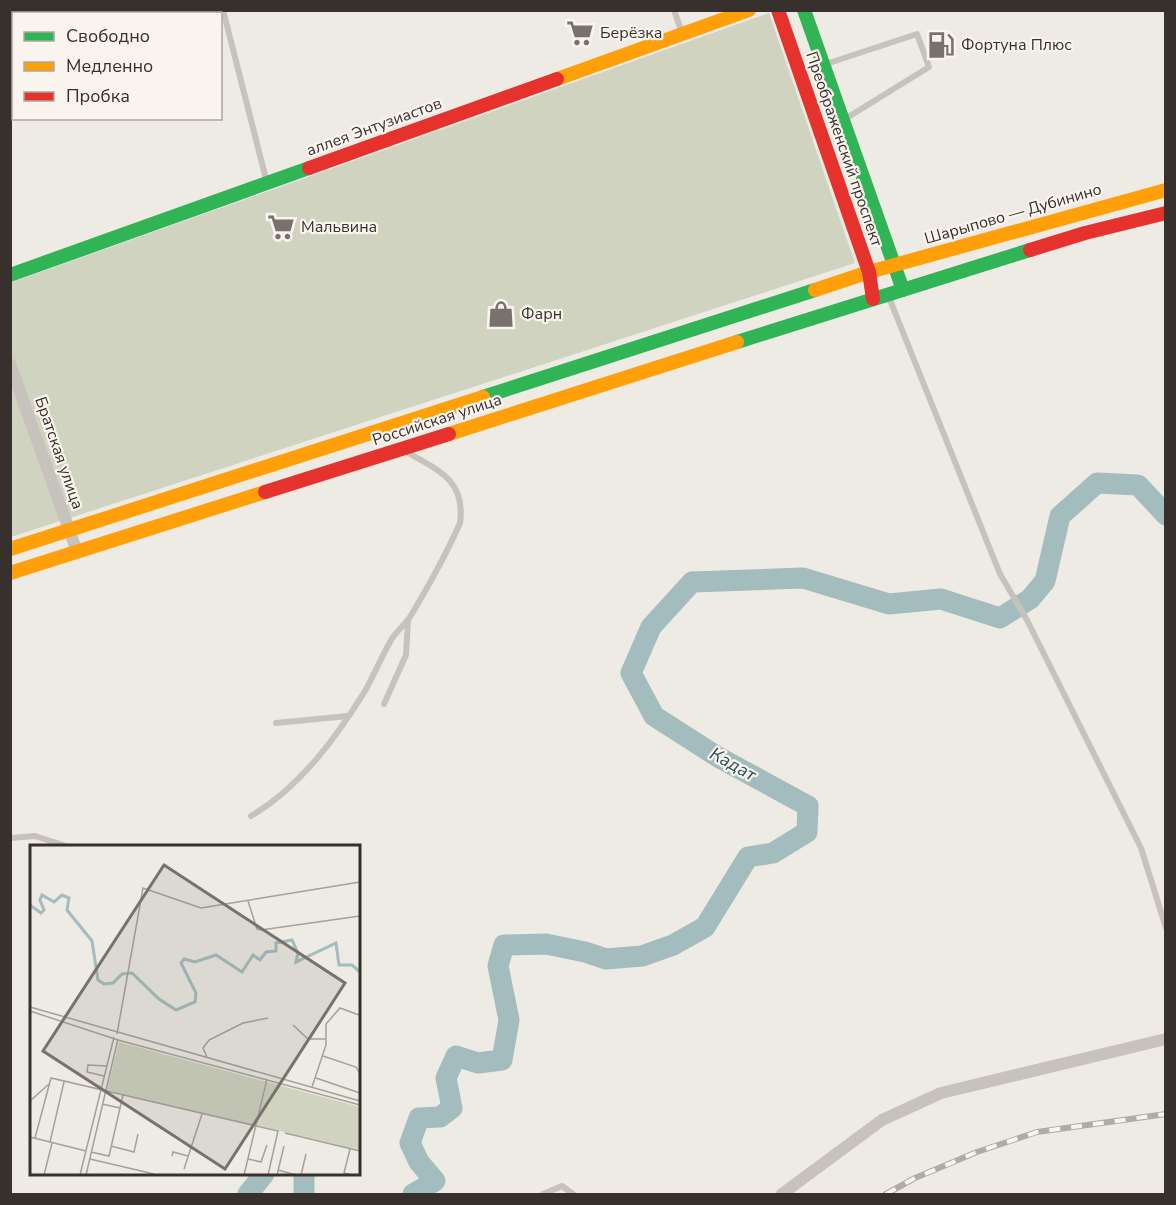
<svg xmlns="http://www.w3.org/2000/svg" width="1176" height="1205" viewBox="0 0 1176 1205" font-family="'Nunito Sans',sans-serif">
  <style>
    .green { fill: #cfd3c0 }
    .lines { fill: none; stroke-linecap: round; stroke-linejoin: round }
    .river { stroke: #a3bcbd; stroke-width: 21 }
    .lane { stroke: #c7c2be; stroke-width: 6 }
    .street { stroke: #c7c2be; stroke-width: 12 }
    .fast { stroke: #30b455; stroke-width: 14 }
    .slow { stroke: #ff9f0a; stroke-width: 14 }
    .jam { stroke: #e5322d; stroke-width: 14 }
    .rail-casing { stroke: #afaba8; stroke-width: 6 }
    .rail { stroke: #f9f4ee; stroke-width: 4; stroke-dasharray: 11; stroke-linecap: butt }
    .labels { text-anchor: middle; dominant-baseline: central; stroke-width: 4.5; stroke-linejoin: round; paint-order: stroke }
    .poi-label { font-size: 16px; fill: #38302c; stroke: #f9f4ee; text-anchor: start }
    .street-label { font-size: 16px; fill: #38302c; stroke: #f9f4ee }
    .water-label { font-size: 18px; font-style: italic; fill: #245156; stroke: #f9f4ee }
    .inset-river { fill: none; stroke: #a3bcbd; stroke-width: 3 }
    .inset-road { fill: none; stroke: #a5a09a; stroke-width: 1.5 }
    .view { fill: #78716c; fill-opacity: 0.15; stroke: #78716c; stroke-width: 3 }
    .inset-edge { fill: none; stroke: #38302c; stroke-width: 3 }
  </style>
  <rect width="100%" height="100%" fill="#eeeae4"/>
  <path class="green" d="M769,13l86,250 -844,274 -1,-254z"/>
  <g class="lines">
    <g class="river">
      <path d="M248,1194l16,-20"/>
      <path d="M304,1194v-20"/>
      <path d="M413,1194l22,-13 -16,-19 -9,-19 9,-25 21,-1 12,-9 -6,-30 10,-22 22,7 24,-3 7,-40 -11,-54 6,-21 42,-1 39,8 21,7 36,-3 31,-11 32,-18 43,-70 25,-4 34,-21 1,-26 -90,-49 -64,-41 -23,-43 20,-46 41,-45 111,-4 86,26 52,-5 59,19 30,-19 15,-18 15,-65 37,-33 41,2 28,30"/>
    </g>
    <g class="lane">
      <path d="M223,10l44,173"/>
      <path d="M674,10l8,23"/>
      <path d="M826,64l91,-30 12,33 -84,52"/>
      <path d="M888,295l112,279 27,46 114,228 25,80"/>
      <path d="M384,704l22,-49 2,-35"/>
      <path d="M276,723l72,-7"/>
      <path d="M251,816c48,-28 85,-78 114,-125 9,-16 16,-33 25,-49 5,-10 14,-16 20,-25 18,-30 36,-62 50,-94 6,-44 -23,-53 -55,-72"/>
      <path d="M10,838l25,-2 31,10"/>
      <path d="M543,1194l19,-8 11,8"/>
    </g>
    <g class="street">
      <path d="M10,364l67,188"/>
      <path d="M782,1194l100,-74 59,-27 225,-54"/>
    </g>
    <g class="fast">
      <path d="M804,10l99,280"/>
      <path d="M10,275l299,-107"/>
      <path d="M737,342l293,-92"/>
      <path d="M483,397l332,-107"/>
    </g>
    <g class="slow">
      <path d="M557,79l192,-69"/>
      <path d="M815,290l54,-18 297,-82"/>
      <path d="M449,434l288,-92"/>
      <path d="M10,549l473,-152"/>
      <path d="M10,573l255,-81"/>
    </g>
    <g class="jam">
      <path d="M778,10l91,262 4,27"/>
      <path d="M309,168l248,-89"/>
      <path d="M1030,250l55,-17 81,-20"/>
      <path d="M265,492l184,-58"/>
    </g>
    <defs>
      <path id="rail" d="M886,1194l29,-16 62,-26 60,-20 129,-18"/>
    </defs>
    <use href="#rail" class="rail-casing"/>
    <use href="#rail" class="rail"/>
  </g>
  <defs>
    <symbol id="supermarket-bare" viewBox="-9 -9 18 18"><path d="M-6-5.5h2.5l.6 2H6L4.5 2H-2.5L-4.4-4H-6ZM-1.5 3.2a1.3 1.3 0 1 0 .1 0ZM3 3.2a1.3 1.3 0 1 0 .1 0Z" fill="#78716c" stroke="#f9f4ee" stroke-width="2.5" paint-order="stroke"/></symbol>
    <symbol id="fuel-bare" viewBox="-9 -9 18 18"><path d="M-5.5-6h7V0h2V4h1.3V-2.5L3-4.5l.8-.8L6-3V5H2.5V1h-1V6h-7ZM-4.2-4.7v3.2H.2V-4.7Z" fill="#78716c" stroke="#f9f4ee" stroke-width="2.5" paint-order="stroke"/></symbol>
    <symbol id="shop-bare" viewBox="-9 -9 18 18"><path d="M-5-2.5h2.3a2.7 3.5 0 0 1 5.4 0H5L5.5 6h-11ZM-1.5-2.5h3a1.5 2.3 0 0 0-3 0Z" fill="#78716c" stroke="#f9f4ee" stroke-width="2.5" paint-order="stroke"/></symbol>
  </defs>
  <g fill-rule="evenodd">
    <use href="#supermarket-bare" x="561" y="14" width="38" height="38"/>
    <use href="#fuel-bare" x="922" y="26" width="38" height="38"/>
    <use href="#supermarket-bare" x="262" y="208" width="38" height="38"/>
    <use href="#shop-bare" x="482" y="295" width="38" height="38"/>
  </g>
  <g class="labels">
    <g class="poi-label">
      <text x="600" y="33">Берёзка</text>
      <text x="961" y="45">Фортуна Плюс</text>
      <text x="301" y="227">Мальвина</text>
      <text x="521" y="314">Фарн</text>
    </g>
    <g class="street-label">
      <text transform="translate(374 127) rotate(-20)">аллея Энтузиастов</text>
      <text transform="translate(844 149) rotate(71)">Преображенский проспект</text>
      <text transform="translate(1013 214) rotate(-16)">Шарыпово — Дубинино</text>
      <text transform="translate(437 420) rotate(-18)">Российская улица</text>
      <text transform="translate(59 453) rotate(71)">Братская улица</text>
    </g>
    <g class="water-label">
      <text transform="translate(733 764) rotate(29)">Кадат</text>
    </g>
  </g>
  <g transform="translate(30 845)">
    <rect width="330" height="330" fill="#eeeae4"/>
    <path d="M89,197l241,65v43l-253,-60z" fill="#cfd3c0"/>
    <path class="inset-river" d="M0,60l11,8 3,-3 -4,-10 2,-5 12,7 8,-7 7,3 -2,12 25,31 6,39 6,4 9,-1 9,-9 10,-1 27,26 17,11 19,-8 1,-9 -15,-30 3,-4 11,3 21,-7 26,17 11,-17 7,5 6,-8 10,-1v-8l16,-3 6,13 -2,9 40,-19 3,22h13l8,7"/>
    <path class="inset-road" d="M218,56l9,28 4,1 99,-14M0,162l330,94M0,166l88,29 242,65M263,180l15,14h18M87,189l26,-146 58,20 159,-26M293,211l33,11 4,7M177,212l-4,-9 6,-8 34,-17 25,-5M74,231l-17,-4 1,-7 19,1M286,233l44,15M282,242l14,-42v-21l14,-16 19,7M0,256l19,-17M72,259l18,4M255,288l75,18M0,292l56,14M5,293l16,-60 227,53 -10,44M20,297l14,-60M81,301l23,6 4,-18M320,304l-6,24 9,2M61,307l18,4 14,-61M142,311l1,-4 15,4M60,314l64,15M218,314l13,3 6,-17M154,324l18,-55M248,325l18,5M14,330l8,-32M50,330l34,-138M56,330l32,-136M214,330l23,-96M247,330l7,-29M271,330l5,-21"/>
    <path class="view" d="M134,20l181,118 -120,186 -182,-118z"/>
    <rect width="330" height="330" class="inset-edge"/>
  </g>
  <rect width="1176" height="1205" fill="none" stroke="#38302c" stroke-width="24"/>
  <rect x="12" y="12" width="210" height="108" fill="#f9f4ee" stroke="#aca6a0" stroke-width="1.5"/>
  <rect x="24" y="32" width="30" height="9" fill="#30b455" stroke="#aca6a0" stroke-width="1.5"/>
  <text x="66" y="42" font-size="18" fill="#38302c">Свободно</text>
  <rect x="24" y="62" width="30" height="9" fill="#ff9f0a" stroke="#aca6a0" stroke-width="1.5"/>
  <text x="66" y="72" font-size="18" fill="#38302c">Медленно</text>
  <rect x="24" y="92" width="30" height="9" fill="#e5322d" stroke="#aca6a0" stroke-width="1.5"/>
  <text x="66" y="102" font-size="18" fill="#38302c">Пробка</text>
</svg>
